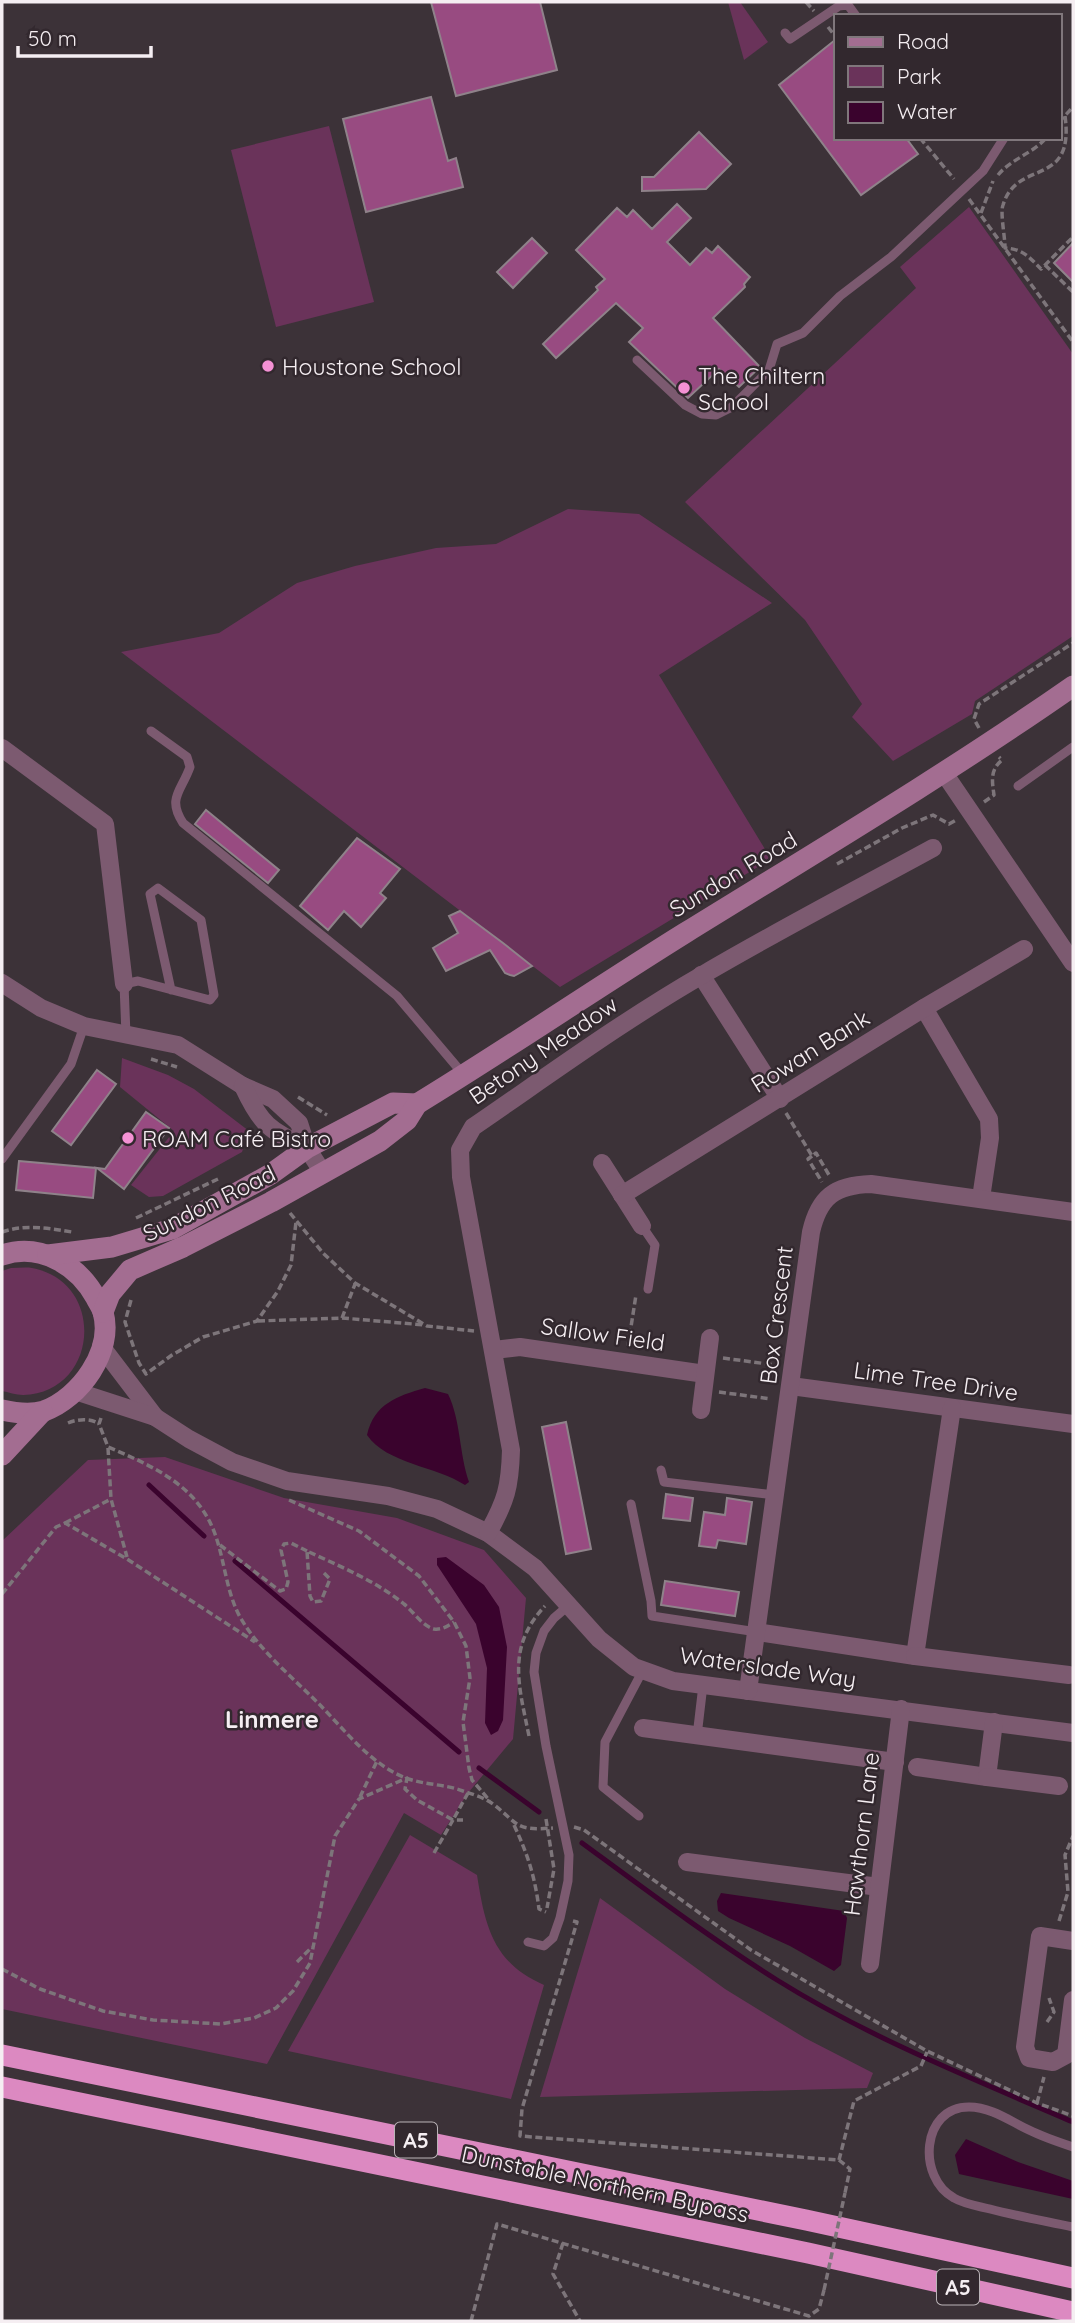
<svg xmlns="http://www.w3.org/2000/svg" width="1075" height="2323" viewBox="0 0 1075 2323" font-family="Quicksand,sans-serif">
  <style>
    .green { fill: #6a335a }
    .water { fill: #3a032d }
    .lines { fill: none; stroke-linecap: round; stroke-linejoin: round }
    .stream { stroke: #3a032d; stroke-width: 5 }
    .building { fill: #984b81; stroke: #8f828a; stroke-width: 2 }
    .path { stroke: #7d757a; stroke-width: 3.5; stroke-dasharray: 7 3.5; stroke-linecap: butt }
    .lane { stroke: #7c5a70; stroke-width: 9 }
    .street { stroke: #7c5a70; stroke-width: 18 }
    .secondary { stroke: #a36d91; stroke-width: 21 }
    .highway { stroke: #dc89c1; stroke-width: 21 }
    .path-bridge { stroke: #7d757a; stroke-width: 3.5; stroke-dasharray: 7 3.5; stroke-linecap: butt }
    .poi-dot { fill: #f491d4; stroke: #32282e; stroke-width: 2.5 }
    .labels { text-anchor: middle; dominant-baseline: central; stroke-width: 5; stroke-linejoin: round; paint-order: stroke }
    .shield { fill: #32282e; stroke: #bab3b7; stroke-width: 2 }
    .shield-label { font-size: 21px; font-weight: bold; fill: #f5eef2 }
    .poi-label { font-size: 23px; fill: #f5eef2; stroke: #32282e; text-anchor: start }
    .street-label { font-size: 23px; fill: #f5eef2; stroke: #32282e }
    .neighbourhood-label { font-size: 24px; font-weight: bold; fill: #f5eef2; stroke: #32282e }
  </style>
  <rect width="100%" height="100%" fill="#3c3238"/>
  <g class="green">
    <path d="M728,2h12l28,40 -24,18z"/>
    <path d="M329,126l45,176 -98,25 -45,-177z"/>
    <path d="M969,207l104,147v282l-98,65 -3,13 -79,47 -41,-44 10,-13 -57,-84 -120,-118 231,-214 -16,-21z"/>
    <path d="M568,509l71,5 133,89 -113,72 112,184 -211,128 -439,-335 98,-19 78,-50 58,-17 81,-18 60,-4z"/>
    <path d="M122,1058l46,17 26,14 55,42 -7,21 -79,44 -14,1 -18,-12 43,-54 -54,-44z"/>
    <path d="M11,1268c7,0 15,-1 21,0 75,14 67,125 -9,127 -7,0 -15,-3 -21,-4v-120z"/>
    <path d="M165,1457l119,41 113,20 87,32 42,48 -13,141 -45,54 -27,42 -37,-22 -137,251 -265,-55v-468l86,-81z"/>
    <path d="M410,1835l67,40c8,51 16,88 67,110l-33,114 -223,-48z"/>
    <path d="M600,1898l125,91 80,49 68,35 -6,15 -327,9z"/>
  </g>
  <g class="water">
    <path d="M425,1388l23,6c13,27 11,59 21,88l-4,3c-29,-19 -78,-21 -98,-50 7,-31 30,-39 58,-47z"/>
    <path d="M446,1557l38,28 15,22 8,40 -4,73 -5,11 -7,4 -6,-12 2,-55 -11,-44 -39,-59v-7z"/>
    <path d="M721,1893l123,18 3,7 -6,47 -7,6 -44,-25 -61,-28 -11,-7 -1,-10z"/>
    <path d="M966,2139l52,23 55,19v18l-114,-25 -4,-19z"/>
  </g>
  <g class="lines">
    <g class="stream">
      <path d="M149,1485l55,51"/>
      <path d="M235,1561l224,191"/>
      <path d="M479,1768l60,44"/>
      <path d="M582,1843c64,47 128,95 195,137 93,58 196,99 296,142"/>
    </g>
  </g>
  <g class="building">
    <path d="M431,2h109l17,68 -101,26z"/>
    <path d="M835,40v98h71l12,16 -57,41 -82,-110z"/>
    <path d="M431,97l17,64 8,-3 7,29 -97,25 -23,-93z"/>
    <path d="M699,132l32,32 -25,25 -64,2v-14h12z"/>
    <path d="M677,204l14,14 -24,24 23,23 16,-17 6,5 6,-7 32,31 -6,7 1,3 -32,31 47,49 -21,20 -20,-18 -31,29 -59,-56 14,-14 -27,-25 -60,55 -13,-14 55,-54 -2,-3 9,-8 -29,-29 41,-42 10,9 6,-7 19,19z"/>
    <path d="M532,238l15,15 -34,35 -16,-16z"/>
    <path d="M1073,243v39l-19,-19z"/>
    <path d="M206,810l73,60 -11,13 -73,-59z"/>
    <path d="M357,838l43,31 -20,24 6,5 -25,29 -17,-16 -16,19 -28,-24z"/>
    <path d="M460,911l43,32 29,23 -18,10 -4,-1 -5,-2 -15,-23 -44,21 -13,-23 25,-15 -9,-17z"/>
    <path d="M97,1070l19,14 -45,61 -19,-14z"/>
    <path d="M146,1112l23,16 -45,61 -27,-21 8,1z"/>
    <path d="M19,1161l77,7 -3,30 -77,-8z"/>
    <path d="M566,1422l25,127 -25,5 -24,-127z"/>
    <path d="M666,1494l27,4 -3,23 -27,-3z"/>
    <path d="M727,1498l25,4 -6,42 -28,-4 -2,8 -17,-2 5,-34 21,3z"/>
    <path d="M665,1581l74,11 -4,24 -74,-11z"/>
  </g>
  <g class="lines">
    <g class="path">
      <path d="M806,2l8,9"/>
      <path d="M828,27l7,9"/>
      <path d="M1065,116c10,73 -48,42 -62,89 -3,8 2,31 2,43 18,1 24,9 36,21l32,-32"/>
      <path d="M1059,122l14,-15"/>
      <path d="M920,138l34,41"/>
      <path d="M998,175c13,-16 34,-21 48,-37"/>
      <path d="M969,199l104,143"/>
      <path d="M981,213l12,-32"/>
      <path d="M1045,265l28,27"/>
      <path d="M979,728l-5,-9 5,-15 94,-61"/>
      <path d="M984,802l10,-7c-2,-14 -4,-25 8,-35l-3,-3"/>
      <path d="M837,864l65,-36 31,-13 16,9 7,-4"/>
      <path d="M151,1059l26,8"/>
      <path d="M298,1097l29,18"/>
      <path d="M786,1113l26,43 4,-3 13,22"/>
      <path d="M812,1156l-4,3 14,23"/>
      <path d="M290,1213l33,40 32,30 72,43 47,5"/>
      <path d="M136,1218l82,-39"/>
      <path d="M2,1232c23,-8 46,-4 70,0"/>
      <path d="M131,1300l-6,22 14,41 7,11 26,-19 31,-18 54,-16 21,-30 13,-26 5,-43"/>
      <path d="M342,1318l13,-34"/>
      <path d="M258,1321l84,-3 83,7"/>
      <path d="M628,1346l8,-51"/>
      <path d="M723,1358l52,7"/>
      <path d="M719,1392l52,7"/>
      <path d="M101,1418l-2,6 9,23c47,20 93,40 109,93 8,25 10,53 23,77 19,33 51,59 78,86 26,26 53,62 88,75 18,7 39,6 57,13 10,3 22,7 30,13 26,20 21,27 60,24"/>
      <path d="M68,1423c9,-4 23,-5 31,1"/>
      <path d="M108,1448l3,51 16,58"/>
      <path d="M289,1500l70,31 60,45 35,46 12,24 4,32 -7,44 6,46 3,12 18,21"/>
      <path d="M65,1523l46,-24"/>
      <path d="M220,1545l60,46 6,-2 2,-7 -7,-32 3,-6 7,-1 16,8"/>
      <path d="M324,1573l6,6 -9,22 -8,1 -3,-6 -3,-45c32,15 69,30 97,53 9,7 18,22 30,25 8,1 14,-3 20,-7"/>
      <path d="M2,1594l54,-67 9,-4 62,36 128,83"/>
      <path d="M529,1736c-10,-50 -23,-89 16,-130"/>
      <path d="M360,1797l17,-36"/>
      <path d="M546,1819l8,50 -7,39"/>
      <path d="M514,1825c14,30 21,52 25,84l7,3"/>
      <path d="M574,1827l10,3 167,120 176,101 110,52 36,13"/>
      <path d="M434,1853l19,-33h10"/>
      <path d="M573,1921l4,1 -55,187 -2,27 319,24 11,9 -5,24"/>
      <path d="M1059,1921l9,-29 -3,-37 8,-19"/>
      <path d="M297,1962l15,-15"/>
      <path d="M2,1969l38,20 63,22 50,9 67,4 34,-6 22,-10 17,-17 17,-28 25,-127 24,-37 48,-21 -2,11 12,11 36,20 15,-27"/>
      <path d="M1047,2022l7,-10 -5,-14"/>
      <path d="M1037,2103l7,-26"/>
      <path d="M839,2160l15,-59 67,-35 6,-14"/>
      <path d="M563,2243l-10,31 27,47"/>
      <path d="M471,2321l26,-97 312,92 10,-7 5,-19"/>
    </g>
    <g class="lane">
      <path d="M785,33l5,6 49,-33 9,-1 8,11"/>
      <path d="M637,360l48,45 17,9 14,1 16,-8 37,-37 8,-26 26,-11 37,-37 51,-39 92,-86 21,-33"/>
      <path d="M151,731l36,26 3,10c-9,25 -23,31 -7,56l214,173 66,78"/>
      <path d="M1018,786l55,-39"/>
      <path d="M126,1035l-2,-51 14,-3 72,19 4,-5 -13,-75 -43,-32 -8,6 21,96"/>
      <path d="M2,1159l69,-95 13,-38"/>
      <path d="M642,1226l13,19 -7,44"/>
      <path d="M661,1470l3,12 111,13"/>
      <path d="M631,1504l20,97 1,15 105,16"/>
      <path d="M697,1736l6,-51"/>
      <path d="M639,1816l-36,-29 2,-45 38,-72"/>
      <path d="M528,1942l16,4 9,-8 7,-20 8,-37 1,-26 -23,-109 -12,-74 2,-19 8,-22 10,-13 14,-12"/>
      <path d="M1073,2147c-15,-5 -30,-10 -44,-17 -19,-9 -38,-23 -60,-23 -48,0 -52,71 -15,91 10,6 24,8 36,11 27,7 55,12 83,18"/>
    </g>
    <g class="street">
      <path d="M2,748l103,76 19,160"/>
      <path d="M944,773l129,190"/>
      <path d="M701,975l79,124"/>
      <path d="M2,983l39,25 43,18 94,19 65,41 30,13 26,24 8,25 16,25"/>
      <path d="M924,1008l65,111 1,19 -9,60"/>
      <path d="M243,1086c18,39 26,44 64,62"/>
      <path d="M602,1163l40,63"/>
      <path d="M622,1195l302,-187 100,-59"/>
      <path d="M101,1346l54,71"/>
      <path d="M494,1350l26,-3 185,27"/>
      <path d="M791,1386l282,38"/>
      <path d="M75,1391l80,26 34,22 43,23 55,19 101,15 49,13 51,24 47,35 64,71 35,28 39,14 400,52"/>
      <path d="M701,1410l9,-72"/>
      <path d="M488,1533c18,-32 22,-46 23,-83l-50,-273 -1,-27 13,-23c76,-52 151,-107 231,-153 75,-44 152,-84 229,-126"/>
      <path d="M757,1632l158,24 37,-248"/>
      <path d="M915,1656l154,19"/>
      <path d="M748,1691l63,-459c8,-35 24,-47 60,-48l202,28"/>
      <path d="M643,1728l252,34"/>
      <path d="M917,1767l70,10 7,-55"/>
      <path d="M987,1777l72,9"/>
      <path d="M687,1862l192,25"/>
      <path d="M1073,1941l-33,-5 -15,111 4,11 24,4 13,-7 7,-55"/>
      <path d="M870,1964l31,-255"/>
    </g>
    <g class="secondary">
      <path d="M2,1255c38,-13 76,10 94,43 2,4 6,10 7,14 11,39 -23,86 -59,99 -13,4 -29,2 -42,-1"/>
      <path d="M48,1255l64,-8 60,-18 99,-55 36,-26 86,-45 24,1"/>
      <path d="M103,1312l7,-18 20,-24 53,-23 88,-45 109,-61 27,-21 10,-16c90,-55 178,-115 268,-171 131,-81 262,-159 388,-247"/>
      <path d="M2,1455l40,-43"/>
    </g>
    <g class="highway">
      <path d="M2,2055l804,165 267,58"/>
      <path d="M2,2087l806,166 265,59"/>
    </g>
    <path class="path-bridge" d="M824,2290l21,-97"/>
  </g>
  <g class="poi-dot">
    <circle cx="268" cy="366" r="7"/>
    <circle cx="684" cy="388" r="7"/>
    <circle cx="128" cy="1138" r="7"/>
  </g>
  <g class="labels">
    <g class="shield">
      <rect x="395" y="2122.5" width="42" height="35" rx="5"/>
      <rect x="937" y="2269.5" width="42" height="35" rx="5"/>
    </g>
    <g class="shield-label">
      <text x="416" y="2140">A5</text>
      <text x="958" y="2287">A5</text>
    </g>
    <g class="poi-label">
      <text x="282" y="366">Houstone School</text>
      <text x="698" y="375">The Chiltern<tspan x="698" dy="26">School</tspan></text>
      <text x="142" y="1138">ROAM Café Bistro</text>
    </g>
    <g class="street-label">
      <text transform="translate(733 874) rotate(-31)">Sundon Road</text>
      <text transform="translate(543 1050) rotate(-34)">Betony Meadow</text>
      <text transform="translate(810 1051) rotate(-32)">Rowan Bank</text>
      <text transform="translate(209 1203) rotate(-26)">Sundon Road</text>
      <text transform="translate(776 1315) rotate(-83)">Box Crescent</text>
      <text transform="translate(603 1334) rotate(8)">Sallow Field</text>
      <text transform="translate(936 1381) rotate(8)">Lime Tree Drive</text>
      <text transform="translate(768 1667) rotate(8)">Waterslade Way</text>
      <text transform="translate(861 1834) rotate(-83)">Hawthorn Lane</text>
      <text transform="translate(605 2184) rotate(12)">Dunstable Northern Bypass</text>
    </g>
    <g class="neighbourhood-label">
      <text x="272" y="1719">Linmere</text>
    </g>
  </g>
  <rect width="1075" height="2323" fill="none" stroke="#f5eef2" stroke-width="7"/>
  <rect x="834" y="14" width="228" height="126" fill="#32282e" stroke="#80777c" stroke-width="2"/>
  <rect x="848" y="37" width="35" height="10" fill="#a36d91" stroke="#80777c" stroke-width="2"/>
  <text x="897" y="49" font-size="21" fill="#f5eef2">Road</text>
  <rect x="848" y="66" width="35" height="21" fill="#6a335a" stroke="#80777c" stroke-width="2"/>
  <text x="897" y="84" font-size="21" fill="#f5eef2">Park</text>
  <rect x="848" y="102" width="35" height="21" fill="#3a032d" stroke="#80777c" stroke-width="2"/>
  <text x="897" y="119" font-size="21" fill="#f5eef2">Water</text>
  <path d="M18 46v10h133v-10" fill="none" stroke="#f5eef2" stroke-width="3.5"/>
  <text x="28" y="46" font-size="21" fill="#f5eef2" stroke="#32282e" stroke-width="5" paint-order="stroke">50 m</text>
</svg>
